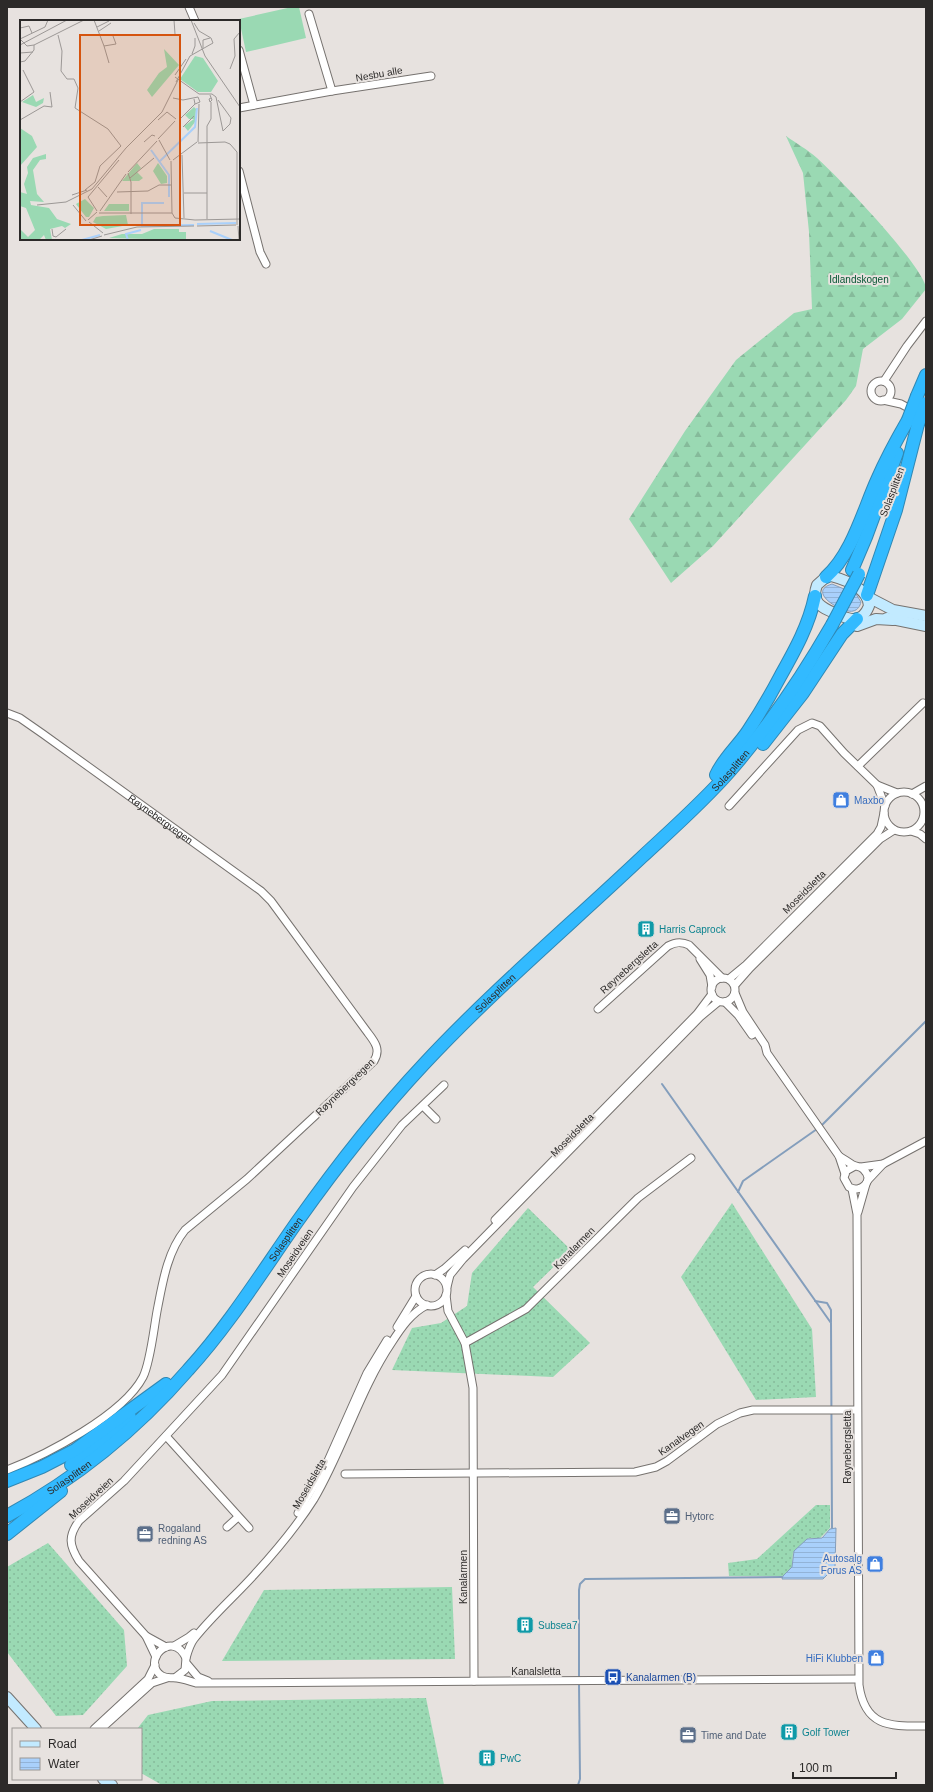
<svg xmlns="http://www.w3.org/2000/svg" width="933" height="1792" viewBox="0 0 933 1792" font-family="Helvetica,sans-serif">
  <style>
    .grass { fill: url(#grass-dots) }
    .forest { fill: url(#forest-firs) }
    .pitch { fill: #9ad9b3 }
    .water { fill: url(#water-rules); stroke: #849ebc }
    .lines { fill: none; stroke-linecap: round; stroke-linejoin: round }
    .stream { stroke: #849ebc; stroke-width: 2 }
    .street-casing { stroke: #76726f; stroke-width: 9 }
    .secondary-casing { stroke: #76726f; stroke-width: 12 }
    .highway-casing { stroke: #3088b4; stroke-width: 14 }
    .street { stroke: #fff; stroke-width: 7 }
    .secondary { stroke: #c2eaff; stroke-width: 10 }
    .highway { stroke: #32baff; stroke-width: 12 }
    .highway-bridge-casing { stroke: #3088b4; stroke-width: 14; stroke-linecap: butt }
    .highway-bridge { stroke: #32baff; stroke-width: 12 }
    .labels { text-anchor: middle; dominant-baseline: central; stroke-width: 4; stroke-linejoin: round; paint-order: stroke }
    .street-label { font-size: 10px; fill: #2c2a29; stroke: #e7e2df }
    .park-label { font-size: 10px; fill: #065533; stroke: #e7e2df }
    .shop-label { font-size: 10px; fill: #366cbe; stroke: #e7e2df; text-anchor: end }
    .culture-label { font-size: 10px; fill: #0d838f; stroke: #e7e2df; text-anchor: start }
    .service-label { font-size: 10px; fill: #4e5e75; stroke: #e7e2df; text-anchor: start }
    .transit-label { font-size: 10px; fill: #164399; stroke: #e7e2df; text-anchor: start }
    .inset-river { fill: none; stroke: #a9d0fb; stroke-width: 2 }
    .inset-road { fill: none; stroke: #9c9896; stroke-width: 1 }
    .view { fill: #d5540f; fill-opacity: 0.15; stroke: #d5540f; stroke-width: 2 }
    .inset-edge { fill: none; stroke: #2c2a29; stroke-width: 2 }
  </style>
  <defs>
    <pattern id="grass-dots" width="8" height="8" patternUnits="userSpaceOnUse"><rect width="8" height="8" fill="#9ad9b3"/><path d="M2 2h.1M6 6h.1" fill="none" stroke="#85ba9a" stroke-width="1.8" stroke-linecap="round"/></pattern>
    <pattern id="forest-firs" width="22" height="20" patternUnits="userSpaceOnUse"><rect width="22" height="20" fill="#9ad9b3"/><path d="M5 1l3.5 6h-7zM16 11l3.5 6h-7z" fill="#85ba9a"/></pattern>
    <pattern id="water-rules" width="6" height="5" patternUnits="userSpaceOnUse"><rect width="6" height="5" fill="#a9d0fb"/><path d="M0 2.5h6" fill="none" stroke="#92b3d7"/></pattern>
  </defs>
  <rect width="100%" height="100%" fill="#e7e2df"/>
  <g class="grass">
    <path d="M732,1203l80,126 4,68 -60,3 -75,-123z"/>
    <path d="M528,1208l43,42 -38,37 57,56 -37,34 -161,-7 20,-42 29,-5 26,-17 5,-33z"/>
    <path d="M816,1505h14v23l-10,10h-11l-16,15 -1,14 -9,9h-54l-1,-13 29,-4z"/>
    <path d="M48,1543l76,87 3,36 -44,49 -27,1 -49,-64v-85z"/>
    <path d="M452,1587l3,72 -233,2 42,-71z"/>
    <path d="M426,1698l18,87h-282l-21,-12v-44h-4l11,-14 64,-14z"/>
  </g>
  <path class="forest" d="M786,136c10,7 22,14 31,22 19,17 109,110 109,131l-24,30 -39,30 -7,37 -10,14 -133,146 -42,37 -42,-64 56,-88 51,-71 58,-47 18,-4 -3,-77 -6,-59z"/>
  <path class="pitch" d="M292,7h7l7,31 -60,14 -7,-33z"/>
  <g class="water">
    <path d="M832,584l24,10 5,8c-1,4 -3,8 -8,9 -9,3 -48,-19 -21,-27z"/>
    <path d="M836,1528l-1,39 -12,12h-41l1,-3 9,-9 2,-16 13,-12 15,-1 8,-9z"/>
  </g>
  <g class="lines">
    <g class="stream">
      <path d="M662,1084l169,239 1,205"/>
      <path d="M821,1126l105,-105"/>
      <path d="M738,1192l5,-11 74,-52"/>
      <path d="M815,1301l12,2 4,7v12"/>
      <path d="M579,1678v-88l1,-6 5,-5 197,-2"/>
      <path d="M578,1785l2,-6 -1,-96"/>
    </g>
    <defs>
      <g id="street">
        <path d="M189,7l6,14"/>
        <path d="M239,50l15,55"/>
        <path d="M332,91l99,-15"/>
        <path d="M239,108l93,-17 -23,-77"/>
        <path d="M239,171l21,81 6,12"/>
        <path d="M884,381l23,-35 19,-25"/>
        <circle cx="881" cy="391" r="10"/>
        <path d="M883,400l18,4 13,7"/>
        <path id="s1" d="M7,713l13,5 23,16 218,157 10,10 97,132c7,9 13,17 6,28l-127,118 -62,51c-17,21 -22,50 -27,76 -4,19 -7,55 -15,71 -20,38 -97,78 -136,93"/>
        <path d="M858,766l65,-63"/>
        <path d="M877,785l20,8"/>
        <circle cx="904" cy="812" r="20"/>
        <path d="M912,794l14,-8"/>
        <path d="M729,806l69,-76 14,-7 8,3 24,27 33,32 8,21"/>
        <path d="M911,831l9,3 6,5"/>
        <path d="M700,959l10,16 2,12"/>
        <circle cx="723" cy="990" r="12"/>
        <path d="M729,979l17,-14 131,-131 4,-7 3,-14"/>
        <path d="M735,985l15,-17 130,-129 14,-9"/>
        <path d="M735,993l8,19 22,33 2,8 72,103 6,18"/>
        <path d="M725,1002l13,13 14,20"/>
        <path d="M598,1009l70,-63c7,-4 13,-5 21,-1l33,33"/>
        <path d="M423,1106l13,13"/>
        <path d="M839,1156c5,3 9,6 14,9 4,2 8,1 11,5 11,11 -4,24 -15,17l-5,-9 2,-7 9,-5"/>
        <path d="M861,1167l22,-3"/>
        <path d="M868,1180l15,-16 43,-23"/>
        <path d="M852,1189l5,25 2,471c6,43 32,41 67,41"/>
        <path d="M858,1212l8,-28"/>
        <path d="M495,1220l202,-206 15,-20"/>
        <circle cx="431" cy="1290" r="16"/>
        <path d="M435,1275l9,-6 21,-19"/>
        <path d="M447,1287l3,-12 13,-16 237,-242 18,-15"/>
        <path d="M446,1295l2,16 17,32 8,45 1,293"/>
        <path d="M397,1327l19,-31"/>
        <path d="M465,1343l61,-34 112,-111 53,-40"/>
        <path d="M166,1436l83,92"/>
        <path d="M327,1463l40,-90 20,-33"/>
        <path d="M345,1474l290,-2 21,-5 11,-6 50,-37 23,-11 13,-3h104"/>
        <path d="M298,1513l24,-41"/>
        <path d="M227,1527l11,-10"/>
        <path d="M146,1636l20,11"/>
        <path d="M174,1646l15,-9 5,-4"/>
        <path d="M156,1657l-10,-21 -67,-75c-10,-16 -11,-25 0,-40l45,-40 98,-106 131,-188 49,-62 42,-40"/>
        <path d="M186,1658c2,-7 4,-14 8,-19 18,-23 41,-43 60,-64 22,-24 43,-49 60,-76 30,-51 45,-108 78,-157 9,-14 19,-29 35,-37"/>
        <path d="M187,1664l11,13 10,4"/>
        <path d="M176,1677l9,-7 1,-12c-14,-30 -46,4 -24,18 6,3 10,1 15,2 6,1 13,3 19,5l662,-4"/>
        <path d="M94,1729l54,-50 7,-14"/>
        <path d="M101,1729l51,-46 15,-5"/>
      </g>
      <g id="secondary">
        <path d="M831,576c15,4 37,12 38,30 -8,20 -22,13 -37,6 -6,-3 -12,-5 -15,-11 -3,-6 -2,-10 0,-16l9,-8z"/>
        <path d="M868,597l25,13 33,6"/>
        <path d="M887,618l39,8"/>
        <path d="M857,626l19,-7 17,1"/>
        <path d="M7,1697l29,32"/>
        <path d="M103,1779l9,6"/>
      </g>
      <g id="highway">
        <path d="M917,396l9,-21"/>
        <path d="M852,570l14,-33 31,-84"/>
        <path d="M826,577c26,-23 37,-66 51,-97 9,-21 20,-41 31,-60"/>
        <path d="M867,595l29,-85 22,-86"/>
        <path d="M763,744l40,-51 39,-59 15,-15"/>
        <path d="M716,775c7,-16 22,-29 32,-44 12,-18 23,-37 33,-56 14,-25 28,-50 34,-79"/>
        <path d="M71,1465l59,-48"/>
        <path d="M7,1481l35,-14 33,-17 91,-66"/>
        <path id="s2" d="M7,1516c68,-37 130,-87 181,-146 41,-45 74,-98 109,-148 39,-55 81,-109 127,-158 68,-73 145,-138 218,-207 30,-28 61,-55 88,-86 39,-45 72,-94 102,-146"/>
        <path d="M7,1534l54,-43"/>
      </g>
    </defs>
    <use href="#street" class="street-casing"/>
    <use href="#secondary" class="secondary-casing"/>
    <use href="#highway" class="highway-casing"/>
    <use href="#street" class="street"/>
    <use href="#secondary" class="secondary"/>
    <use href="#highway" class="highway"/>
    <defs>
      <g id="highway-bridge">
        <path d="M908,420l9,-24"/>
        <path d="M918,424l8,-21"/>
        <path d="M832,625l27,-51"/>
      </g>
    </defs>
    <use href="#highway-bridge" class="highway-bridge-casing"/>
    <use href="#highway-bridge" class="highway-bridge"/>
  </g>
  <defs>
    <symbol id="shop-square" viewBox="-11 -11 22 22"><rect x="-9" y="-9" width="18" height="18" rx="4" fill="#3f7fe0" stroke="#e7e2df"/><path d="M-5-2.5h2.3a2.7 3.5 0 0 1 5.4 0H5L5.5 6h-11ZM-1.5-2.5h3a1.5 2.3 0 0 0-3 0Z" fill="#fff"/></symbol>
    <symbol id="building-square" viewBox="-11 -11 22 22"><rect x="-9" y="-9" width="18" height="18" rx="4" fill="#0f9aa8" stroke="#e7e2df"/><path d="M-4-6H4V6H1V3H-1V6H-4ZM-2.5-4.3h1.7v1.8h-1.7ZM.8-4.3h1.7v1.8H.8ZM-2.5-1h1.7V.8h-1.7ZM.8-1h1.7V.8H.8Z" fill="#fff"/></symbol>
    <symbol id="office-square" viewBox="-11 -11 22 22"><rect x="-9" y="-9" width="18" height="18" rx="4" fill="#5c6f8a" stroke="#e7e2df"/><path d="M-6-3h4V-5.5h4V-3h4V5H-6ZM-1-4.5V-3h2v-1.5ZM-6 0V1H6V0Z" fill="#fff"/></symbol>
    <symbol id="bus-square" viewBox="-11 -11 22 22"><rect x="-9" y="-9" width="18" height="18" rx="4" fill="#1a4fb4" stroke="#e7e2df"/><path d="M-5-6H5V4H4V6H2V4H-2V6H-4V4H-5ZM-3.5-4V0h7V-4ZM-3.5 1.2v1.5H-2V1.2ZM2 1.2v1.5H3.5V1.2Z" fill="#fff"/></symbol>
  </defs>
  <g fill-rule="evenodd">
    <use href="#shop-square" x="831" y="790" width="20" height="20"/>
    <use href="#building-square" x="636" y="919" width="20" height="20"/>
    <use href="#office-square" x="662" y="1506" width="20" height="20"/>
    <use href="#office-square" x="135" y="1524" width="20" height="20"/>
    <use href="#shop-square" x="865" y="1554" width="20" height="20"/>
    <use href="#building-square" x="515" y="1615" width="20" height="20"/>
    <use href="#shop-square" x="866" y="1648" width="20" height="20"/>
    <use href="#bus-square" x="603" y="1667" width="20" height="20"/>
    <use href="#building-square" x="779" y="1722" width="20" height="20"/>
    <use href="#office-square" x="678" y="1725" width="20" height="20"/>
    <use href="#building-square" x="477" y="1748" width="20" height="20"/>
  </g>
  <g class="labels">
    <g class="street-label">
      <text transform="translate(379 74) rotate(-10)">Nesbu alle</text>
      <text transform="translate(892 492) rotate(-69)">Solasplitten</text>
      <text stroke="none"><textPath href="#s2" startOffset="1045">Solasplitten</textPath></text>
      <text stroke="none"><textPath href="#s1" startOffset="187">Røynebergvegen</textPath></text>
      <text transform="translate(804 892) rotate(-45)">Moseidsletta</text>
      <text transform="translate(629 967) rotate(-42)">Røynebergsletta</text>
      <text stroke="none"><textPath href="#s2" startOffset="721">Solasplitten</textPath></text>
      <text transform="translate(345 1087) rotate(-44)">Røynebergvegen</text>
      <text transform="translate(572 1135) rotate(-45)">Moseidsletta</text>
      <text stroke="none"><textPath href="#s2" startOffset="397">Solasplitten</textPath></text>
      <text transform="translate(574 1248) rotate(-46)">Kanalarmen</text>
      <text transform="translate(295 1253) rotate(-56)">Moseidveien</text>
      <text transform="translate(681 1438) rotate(-35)">Kanalvegen</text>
      <text transform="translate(847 1447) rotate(-90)">Røynebergsletta</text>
      <text stroke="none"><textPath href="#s2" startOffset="73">Solasplitten</textPath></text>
      <text transform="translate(309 1484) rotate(-60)">Moseidsletta</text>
      <text transform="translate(91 1498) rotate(-43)">Moseidveien</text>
      <text transform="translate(463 1577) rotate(-90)">Kanalarmen</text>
      <text x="536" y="1671">Kanalsletta</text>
    </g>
    <g class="park-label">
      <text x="859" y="279">Idlandskogen</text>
    </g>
    <g class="shop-label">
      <text x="854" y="800" text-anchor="start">Maxbo</text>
      <text x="862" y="1558">Autosalg<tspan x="862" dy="12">Forus AS</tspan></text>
      <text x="863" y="1658">HiFi Klubben</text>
    </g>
    <g class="culture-label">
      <text x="659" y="929">Harris Caprock</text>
      <text x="538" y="1625">Subsea7</text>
      <text x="802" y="1732">Golf Tower</text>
      <text x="500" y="1758">PwC</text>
    </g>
    <g class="service-label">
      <text x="685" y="1516">Hytorc</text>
      <text x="158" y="1528">Rogaland<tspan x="158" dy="12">redning AS</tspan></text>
      <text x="701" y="1735">Time and Date</text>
    </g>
    <g class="transit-label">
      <text x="626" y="1677">Kanalarmen (B)</text>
    </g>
  </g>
  <g transform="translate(20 20)">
    <rect width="220" height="220" fill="#e7e2df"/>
    <path d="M175,36l8,2 15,23 -7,11h-13l-18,-13zM174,87l2,2 -1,13 -7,9 -4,-5 10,-7h-5l-4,-4zM117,143l4,5 -4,4 6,6 -4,3h-17zM138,143l9,13v7l-6,1 -8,-13zM65,179l9,9 -5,9h-3l-10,-13zM89,184h20v7h-25zM106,195l2,10 -22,4 -13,-7 3,-5 7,-1zM134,209h25v3h7v8l-77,-2 13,-4h20z" fill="#9ad9b3"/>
    <path d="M144,29l15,16 -27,32 -5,-7 12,-17 8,-6zM13,75l3,7 8,-4 -1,5 -7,4 -14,-5zM0,108l12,8 5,11 -17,19zM26,134v5l-6,1 -7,10 4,24 7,8 -14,-1 1,4 18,3 8,11 14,5 -6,4 -3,-2 -12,3 2,11h-6l-2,-5 -5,5h-19v-11l8,8 7,-7 -9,-22 -6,-2v-14l7,2 -3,-10 4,-11 -1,-6 6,-9z" fill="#9ad9b3"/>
    <path class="inset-river" d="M131,130l18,25v22M139,142l36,-35 2,-19M177,204l39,-1M122,205v-22h22M121,206l53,-1M190,211l22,9M62,220l18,-5M108,220l-2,-6 15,-4"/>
    <path class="inset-road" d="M74,0l10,26 12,-2 -3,-8M154,0l1,14M171,0l14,36 35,51M77,7l12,-6M0,8l9,-2 3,7M79,11l12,-8M38,15l4,16 -1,20 6,8h7l4,9 -3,20 33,21 13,17 -21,20 -5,16 -10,8M0,19l7,7 7,-1 50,-25M0,19l25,-12 3,-7M0,25l47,-25M84,26l5,17M183,28v-8l7,-2M0,33l13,-1M172,34l3,-8v-8M0,42l5,-1 9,-11v-5M210,49l5,-13 -1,-17 6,-7M155,55l11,-16M155,57l24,17M156,62l14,-26 23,-13 -2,-5 -12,-7 -5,-8M179,74h13l4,3 7,34 7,-7 1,-6 -13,-18M190,75l2,5 -2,2 -1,-3 2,-1M153,78l10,2 15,-3 2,5 -5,2 -1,-5M0,82l14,-10 -11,-22M0,100l24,-14 8,1 -2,-15M138,100l9,-8 9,7M159,100l16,-16M163,107l11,-11M138,119l17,-18M139,120l11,20M124,122l8,-7 3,1M178,122l1,-38M205,122l5,2 7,8v73M178,123l27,-1M162,135l2,63M153,140l24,-18M151,141l1,52M108,152l29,-31M108,153l3,9v32M110,158l24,-20M78,167l9,10M97,172l31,-1 11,-6h13M164,173h23M52,175l15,-5M17,185l29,-3 26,-13 34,-41 36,-36 16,-32M53,185l13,16M77,191l-9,-14 31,-37M80,191l26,-37M79,193h73M152,193l3,5 20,2 45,-1M187,199v-93l4,-7v-17M68,200l9,-8M69,202l14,11M177,206l39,-1M218,206l1,14M32,209l1,7 3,1 10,-8M84,215l33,-8 57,-1M69,220l13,-4"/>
    <path class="view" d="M60,15h100v190h-100z"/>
    <rect width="220" height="220" class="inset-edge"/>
  </g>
  <rect width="933" height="1792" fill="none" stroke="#2c2a29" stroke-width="16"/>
  <rect x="12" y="1728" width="130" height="52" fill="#e7e2df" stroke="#9c9896"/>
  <rect x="20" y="1741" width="20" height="6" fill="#c2eaff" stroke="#9c9896"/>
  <text x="48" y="1748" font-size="12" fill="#2c2a29">Road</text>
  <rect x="20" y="1758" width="20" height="12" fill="url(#water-rules)" stroke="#9c9896"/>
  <text x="48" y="1768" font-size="12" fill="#2c2a29">Water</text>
  <path d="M793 1772v6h103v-6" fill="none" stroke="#2c2a29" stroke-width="2"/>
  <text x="799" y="1772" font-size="12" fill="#2c2a29" stroke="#e7e2df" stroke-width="3" paint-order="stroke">100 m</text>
</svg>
